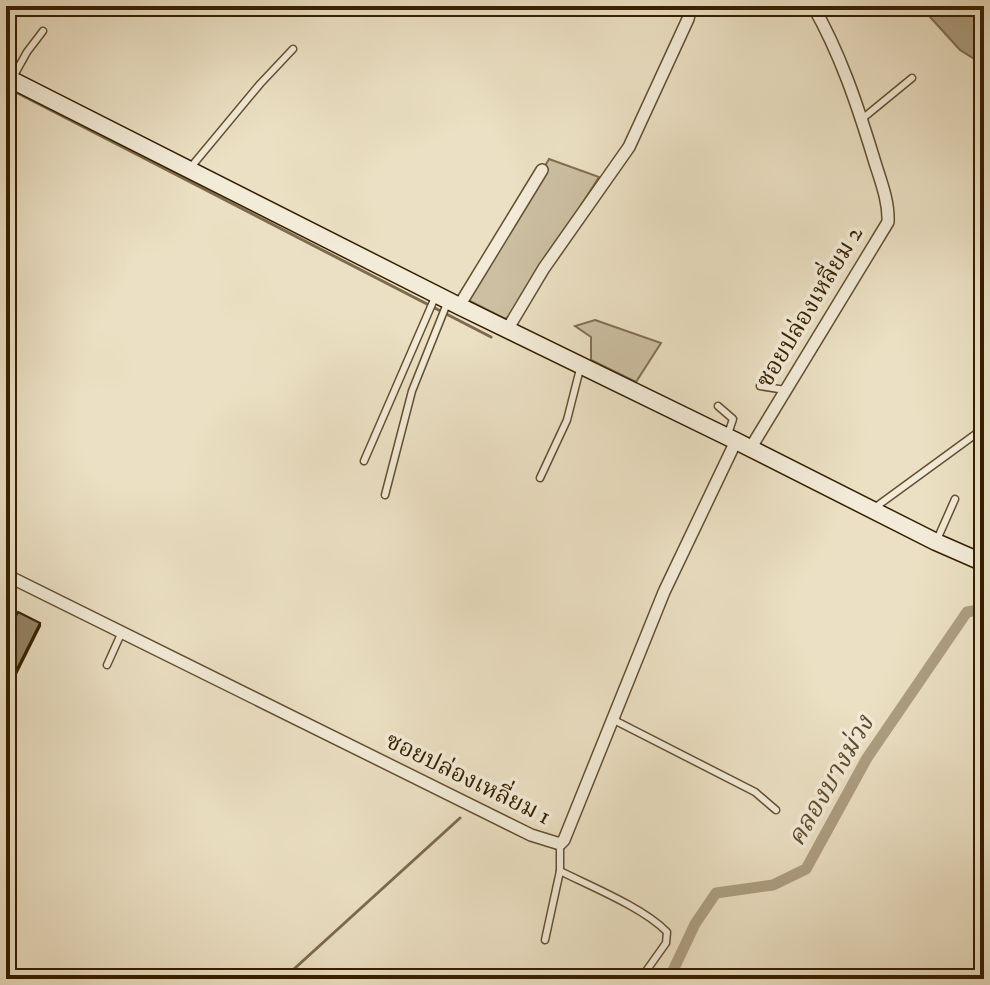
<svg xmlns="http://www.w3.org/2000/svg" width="990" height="985" viewBox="0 0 990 985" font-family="'IM FELL DW Pica','Noto Serif Thai',serif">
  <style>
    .green { fill: #ccbfa2; stroke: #816f51; stroke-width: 2 }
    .water { fill: #ad9e81; stroke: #7d6b4d; stroke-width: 2 }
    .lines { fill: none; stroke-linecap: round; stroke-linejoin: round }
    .stream { stroke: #7d6b4d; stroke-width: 3 }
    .canal { stroke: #ad9e81; stroke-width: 11 }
    .lane-casing { stroke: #634f31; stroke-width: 9 }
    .street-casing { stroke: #634f31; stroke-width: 14 }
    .secondary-casing { stroke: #361f00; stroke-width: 19 }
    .lane { stroke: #f2ebd8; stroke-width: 6 }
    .street { stroke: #f2ebd8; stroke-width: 11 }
    .secondary { stroke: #f2ebd8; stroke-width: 16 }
    .shaded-wall { fill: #685c47; stroke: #361f00; stroke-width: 2 }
    .building { fill: #948365; stroke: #361f00; stroke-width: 2 }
    .labels { text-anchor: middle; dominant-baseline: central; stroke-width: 7; stroke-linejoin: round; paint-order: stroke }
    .street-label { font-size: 24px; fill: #361f00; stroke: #f2ebd8 }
    .water-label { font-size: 26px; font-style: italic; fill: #604b2d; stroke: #f2ebd8 }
  </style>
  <rect width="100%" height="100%" fill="#ebe0c3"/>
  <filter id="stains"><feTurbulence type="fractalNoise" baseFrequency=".0025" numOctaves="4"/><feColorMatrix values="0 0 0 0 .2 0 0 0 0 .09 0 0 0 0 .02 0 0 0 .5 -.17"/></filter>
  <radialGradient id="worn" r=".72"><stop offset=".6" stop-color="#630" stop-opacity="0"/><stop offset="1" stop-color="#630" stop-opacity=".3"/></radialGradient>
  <g class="green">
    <path d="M549,159l50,18 -87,137 -7,5 -37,-19z"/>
    <path d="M595,320l66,23 -25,39 -45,-22v-23l-16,-11z"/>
  </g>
  <path class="water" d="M920,6h64v59l-24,-15z"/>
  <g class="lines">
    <g class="stream">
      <path d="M6,87l485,250"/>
      <path d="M283,979l177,-161"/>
    </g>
    <path class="canal" d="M669,979l26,-55 21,-31 57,-8 33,-16 61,-111 100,-146 17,-3"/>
    <defs>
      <g id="lane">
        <path d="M12,79l15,-27 16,-21"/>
        <path d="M862,119l50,-41"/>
        <path d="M191,167l69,-83 33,-35"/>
        <path d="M760,386l25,4"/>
        <path d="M718,406l15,13 -6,18"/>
        <path d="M364,461l72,-166"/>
        <path d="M540,478l27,-58 14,-55"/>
        <path d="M385,495l27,-104 36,-90"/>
        <path d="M873,509l111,-81"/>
        <path d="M936,542l19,-43"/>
        <path d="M107,665l14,-31"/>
        <path d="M612,719l143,73 21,18"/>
        <path d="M560,871c30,15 84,37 107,61l-1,11 -22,31"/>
        <path d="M545,940l15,-69v-27"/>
      </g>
      <g id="street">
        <path d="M459,306l83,-136"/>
        <path d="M507,330l37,-62 85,-121 59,-128 3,-13"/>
        <path d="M750,449l138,-227c1,-23 -9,-45 -15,-66 -16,-52 -33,-103 -60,-150"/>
        <path d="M6,575l525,260 29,9 4,-4 100,-248 72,-151"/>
      </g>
      <path id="secondary" d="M6,77l453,229 277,135 200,101 48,21"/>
    </defs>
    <use href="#lane" class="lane-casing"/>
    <use href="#street" class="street-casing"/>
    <use href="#secondary" class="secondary-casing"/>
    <use href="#lane" class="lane"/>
    <use href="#street" class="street"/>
    <use href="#secondary" class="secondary"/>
  </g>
  <path class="shaded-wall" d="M40,623v3l-34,68v-3z"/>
  <path class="building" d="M18,612l22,11 -34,68v-54z"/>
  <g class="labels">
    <g class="street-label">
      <text transform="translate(810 307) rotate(-59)">ซอยปล่องเหลี่ยม 2</text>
      <text transform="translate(468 779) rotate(26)">ซอยปล่องเหลี่ยม 1</text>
    </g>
    <g class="water-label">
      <text transform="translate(831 781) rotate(-60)">คลองบางม่วง</text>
    </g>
  </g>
  <rect width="990" height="985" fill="none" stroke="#ebe0c3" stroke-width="32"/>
  <rect x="8" y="8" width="974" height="969" fill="none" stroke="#361f00" stroke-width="4"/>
  <rect x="16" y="16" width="958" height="953" fill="none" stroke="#361f00" stroke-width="2"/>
  <rect width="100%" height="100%" filter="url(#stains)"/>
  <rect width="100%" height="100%" fill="url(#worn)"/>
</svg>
